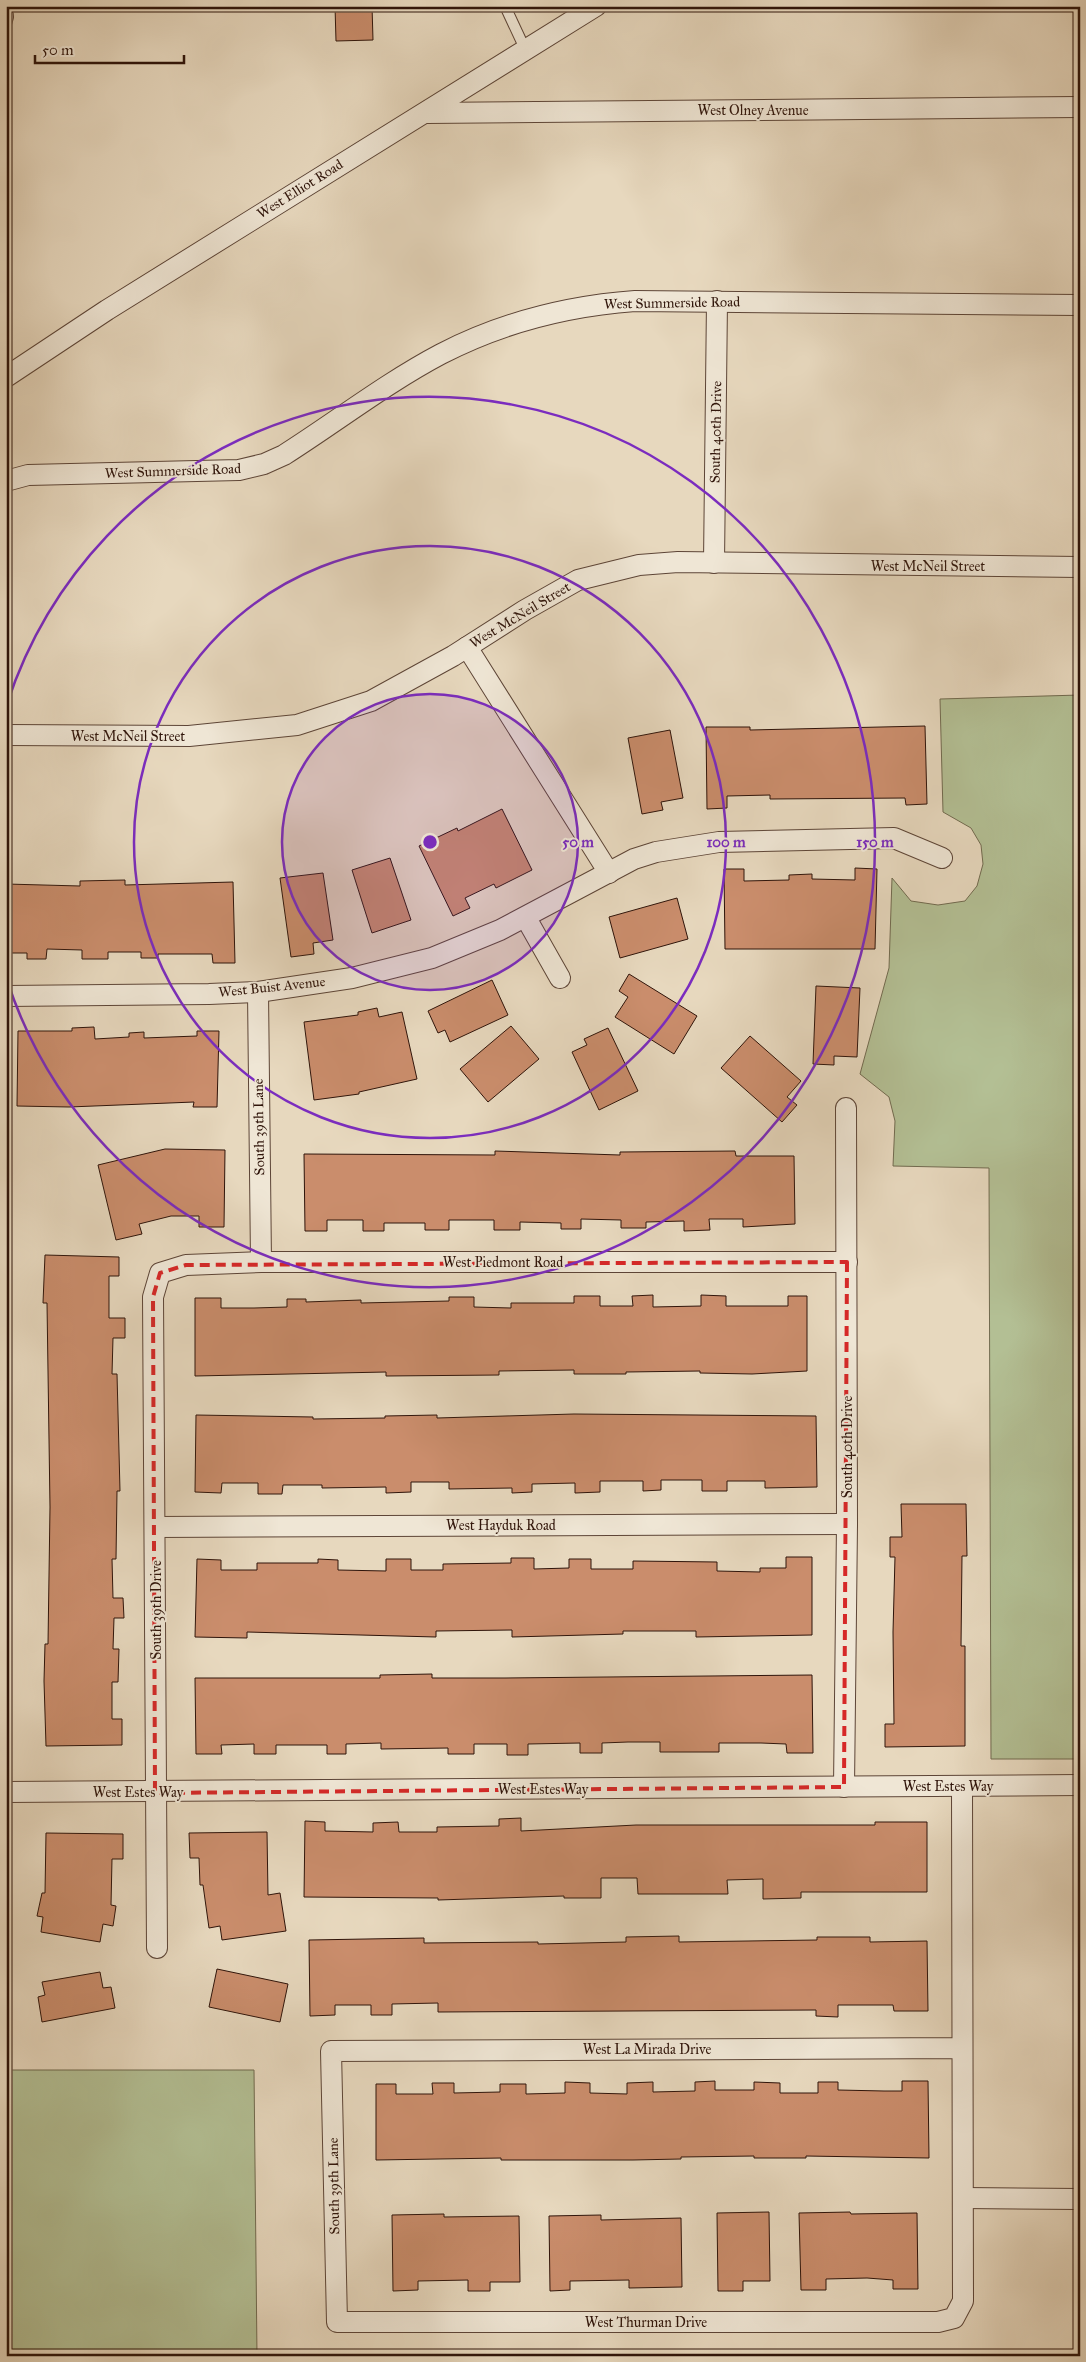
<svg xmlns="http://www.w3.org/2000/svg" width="1086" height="2362" viewBox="0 0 1086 2362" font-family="'IM FELL Great Primer',serif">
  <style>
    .green { fill: #b3bf94; stroke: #716a4f }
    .building { fill: #ca8d6c; stroke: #2f140a }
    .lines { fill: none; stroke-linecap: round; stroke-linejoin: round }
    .service-casing { stroke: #5d4537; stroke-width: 12 }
    .minor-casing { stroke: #5d4537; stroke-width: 22 }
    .service { stroke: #efe6d5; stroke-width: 10 }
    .minor { stroke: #efe6d5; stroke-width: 20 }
    .marked { fill: none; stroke: #d62828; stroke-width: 4; stroke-dasharray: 10 6; stroke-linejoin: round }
    .ring { fill: none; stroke: #7b2cbf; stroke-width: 2.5 }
    .labels { text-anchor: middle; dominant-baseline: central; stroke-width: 4; stroke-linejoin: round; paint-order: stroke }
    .street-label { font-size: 14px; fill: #2f140a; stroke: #efe6d5 }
    .centre { fill: #7b2cbf; stroke: #efe6d5; stroke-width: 2.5 }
    .ring-label { font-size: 15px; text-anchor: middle; font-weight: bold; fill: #7b2cbf; stroke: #efe6d5; stroke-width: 4; stroke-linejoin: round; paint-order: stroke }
  </style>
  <rect width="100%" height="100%" fill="#e7d8be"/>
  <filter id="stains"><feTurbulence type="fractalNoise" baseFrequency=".004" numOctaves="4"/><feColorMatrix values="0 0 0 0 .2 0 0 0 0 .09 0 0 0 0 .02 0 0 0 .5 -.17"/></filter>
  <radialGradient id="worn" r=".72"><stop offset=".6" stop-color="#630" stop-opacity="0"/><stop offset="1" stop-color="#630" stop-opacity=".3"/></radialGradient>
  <g class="green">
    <path d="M1080,695v1064h-89l-2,-591 -96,-2 2,-45 -6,-24 -29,-23 29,-106 3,-90 19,23 27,4 27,-4 12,-15 6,-22 -2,-19 -10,-17 -28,-16 -3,-113z"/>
    <path d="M6,2070h248l3,286h-251z"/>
  </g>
  <g class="building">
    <path d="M335,6h37l1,34 -37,1z"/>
    <path d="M925,726l2,78 -21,1 -1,-7 -135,1v-4l-43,1v12l-20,1 -1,-82h44v3z"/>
    <path d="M670,730l13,68 -22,4 2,8 -21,4 -14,-76z"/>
    <path d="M502,809l30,61 -36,18 -2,-4 -29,14 5,10 -17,8 -34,-70 38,-18 1,3z"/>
    <path d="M390,858l21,62 -39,13 -20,-63z"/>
    <path d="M855,868l22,1 -2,80h-150l-1,-80h20v12l45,-1v-5l23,-1v5l43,1z"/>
    <path d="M323,873l10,67 -20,3 1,11 -23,3 -11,-79z"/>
    <path d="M125,880v5l108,-3 2,81h-22l-1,-9h-54v4h-17v-6h-33v7h-26v-9l-35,-1 -1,10h-19v-6h-21v-69l74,2v-5z"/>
    <path d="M677,898l11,41 -68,19 -11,-41z"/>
    <path d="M629,974l68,42 -23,38 -59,-37 13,-20 -9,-6z"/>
    <path d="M492,980l16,35 -58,27 -5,-12 -7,3 -10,-22z"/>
    <path d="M816,986l44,2 -3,69 -23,-1v9l-21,-1z"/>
    <path d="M377,1008l2,9 23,-5 15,67 -58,13v2l-45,6 -10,-78 54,-7v-3z"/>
    <path d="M511,1026l28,33 -51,43 -28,-33z"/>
    <path d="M94,1027l1,12 34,-2v-4l15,-1v6l53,-2v-5h22l-2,76h-24l1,-5 -125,5 -52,-1 1,-75h54v-3z"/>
    <path d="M608,1028l30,63 -39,19 -27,-58 15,-7 -3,-6z"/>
    <path d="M750,1036l51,45 -14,16 10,8 -15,17 -61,-54z"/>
    <path d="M165,1149l60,1 -1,77h-25v-11h-28l-32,8 3,10 -26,6 -18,-75z"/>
    <path d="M495,1151l125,4v-3l115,-1 1,5h58l1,68 -52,3v-8h-34l1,11 -26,1v-10l-38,1v6h-25v-8l-40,-1v10h-20v-6l-41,-1v8h-26v-10h-45v10h-24v-7h-41v8h-21v-11h-36v11h-22l-1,-77 191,1z"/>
    <path d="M45,1255l74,2v19h-10v42h16v20h-12l-1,36h5l3,117h-3l-1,68h-4l1,39h10l1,20h-10l-1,31h6l-1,33h-6v37h10v26l-76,1 -2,-65 1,-37h3l2,-137 -3,-204h-4z"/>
    <path d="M653,1295v12l48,-1v-11l25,1v10h62v-10h19v75l-55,3 -52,-1v-2l-74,1v2h-52v-4l-75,1v4l-113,1v-4l-191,4v-78h26v10h33l33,-1v-8h19v3l55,-2v3l88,-2v-4h25v10l37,1v-5h63v-7h26v10h33l-1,-10z"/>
    <path d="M574,1414l242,2 1,71 -52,1v-7h-38v10h-25v-11h-41v10l-18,1v-10h-43v11l-25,1v-10l-43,1v8l-20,1v-5l-63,1v-7h-38v10l-25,1v-6l-64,1v-3h-39l-1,9h-24v-11h-36l-1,10 -26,-1 1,-77 117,2v2l72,-1v-2l52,-1v3z"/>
    <path d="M901,1504h65l1,52h-5l-1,90h4v100l-80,1v-23h9l-1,-92 2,-75h-5v-20h12z"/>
    <path d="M786,1557h26v78l-116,2v-6h-73v3l-111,3v-7l-76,1v6l-189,-5v6l-52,-1 2,-78 24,1v10h36v-7h61v-4l20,1v10l48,1v-12h25v11h32v-6l68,-1v-5h23v11l35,-1v-9h22v10h42v-8l84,1v9l43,1v-4h26z"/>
    <path d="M432,1674v4h73l307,-3 1,78h-26l-1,-9 -25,-1h-42v9h-59v-10h-32l-26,1v10h-22v-10l-52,1v11h-21v-11h-33v10h-26v-6l-67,1v-6l-35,1v10h-19v-9h-51v9h-22v-10l-33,1 1,9h-26l-1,-76h185v-3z"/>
    <path d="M521,1818v13l115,-6h239v-3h52v70h-126v6l-38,1v-20l-36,1 1,14h-90l-1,-16h-36v20h-37v-2l-126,4v-2l-134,-1 1,-76 20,1v9l48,1v-9l25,-1 1,10h38v-5l62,-1v-7z"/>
    <path d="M267,1832l1,63 12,-2 6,38 -64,9 -2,-14 -11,2 -6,-43h-3l-1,-27h-9l-1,-25z"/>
    <path d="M46,1833l77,1v25h-11l-1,46 5,1 -3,20 -10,-2 -3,18 -59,-10 2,-15 -6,-1 5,-23h3z"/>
    <path d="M679,1936v6l138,-2v-3h53v5l57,-1 1,70h-34l-1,-6h-55v12l-22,-1v-6l-378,2v-9l-46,1v11h-21v-10h-36v10l-25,1 -1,-76 115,-2v5l114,-1v2l88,-2v-5z"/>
    <path d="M217,1969l71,15 -8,38 -71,-15z"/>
    <path d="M100,1972l3,16 8,-1 4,21 -73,14 -4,-25 7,-2 -3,-13z"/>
    <path d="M715,2081v9h39v-8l26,1v10h38v-11h20v8l46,1h18v-10h26l1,77 -123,-2v2h-52v-2l-73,1v2l-48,1h-132v-2l-125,2v-76h20v10h37l-1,-11h22v10l46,-1v-8h26v10l39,-1v-11l25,1v10l37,1v-11l26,-1v10l42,-1v-9z"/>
    <path d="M769,2212l1,69h-27v10h-25l-1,-78z"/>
    <path d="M850,2212l1,2 66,-1 1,76h-25v-9l-26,-2 -41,1v11h-25l-2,-77z"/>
    <path d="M444,2214v3l75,-1 1,66h-30v9h-22v-11l-50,1v9l-25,1 -1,-76z"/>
    <path d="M601,2215v5l80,-2 1,69 -53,1v-8l-59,1v9l-20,1 -1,-75z"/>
  </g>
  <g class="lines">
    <defs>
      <g id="service">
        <path d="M505,6l21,45"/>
        <path d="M6,24l2,-7 -1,-11"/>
      </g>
      <g id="minor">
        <path d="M427,113l653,-6"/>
        <path d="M6,377l101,-67 489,-304"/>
        <path d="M6,481l22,-6 211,-5 25,-6 20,-9c52,-33 102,-72 157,-101 60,-31 126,-48 194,-53l445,4"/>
        <path d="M714,563l3,-262"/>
        <path d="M467,647l142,226"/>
        <path d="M6,735l183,1 108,-11 74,-24 82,-45 72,-46 53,-30 61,-15 39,-3 402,5"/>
        <path d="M526,918l34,60"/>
        <path d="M258,992l3,270"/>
        <path d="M6,996l203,-2 49,-2 94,-14 80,-20 68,-28 134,-71 22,-7 63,-10 175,-4 48,20"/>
        <path d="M156,1527l691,-3"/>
        <path d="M962,1786l1,515 -9,17 -16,4h-601l-6,-271 631,-3"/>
        <path d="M844,1787l3,-263 -1,-416"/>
        <path d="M6,1792l1074,-7"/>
        <path d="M157,1948l-4,-651 7,-24 26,-8 75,-3h586"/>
        <path d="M963,2198l117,1"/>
      </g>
    </defs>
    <use href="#service" class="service-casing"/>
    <use href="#minor" class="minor-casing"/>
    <use href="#service" class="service"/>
    <use href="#minor" class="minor"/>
  </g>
  <path class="marked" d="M847,1262l-3,525 -689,6 -2,-496 7,-24 26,-8z"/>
  <circle cx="430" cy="842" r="148" fill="#7b2cbf" fill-opacity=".12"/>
  <g class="ring">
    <circle cx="430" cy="842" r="148"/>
    <circle cx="430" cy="842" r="296"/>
    <path d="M7 704A445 445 0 1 1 7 980"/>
  </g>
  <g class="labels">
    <g class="street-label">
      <text x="753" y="110">West Olney Avenue</text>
      <text transform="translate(300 189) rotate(-32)">West Elliot Road</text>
      <text transform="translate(672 303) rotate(-1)">West Summerside Road</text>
      <text transform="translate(716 432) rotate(-89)">South 40th Drive</text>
      <text transform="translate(173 471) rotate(-2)">West Summerside Road</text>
      <text x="928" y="566">West McNeil Street</text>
      <text transform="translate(520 615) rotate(-31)">West McNeil Street</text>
      <text x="128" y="736">West McNeil Street</text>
      <text transform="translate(272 987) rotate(-6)">West Buist Avenue</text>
      <text transform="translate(259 1127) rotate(-91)">South 39th Lane</text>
      <text x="503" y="1262">West Piedmont Road</text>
      <text transform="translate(847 1447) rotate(-90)">South 40th Drive</text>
      <text x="501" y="1525">West Hayduk Road</text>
      <text transform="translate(156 1610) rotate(-90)">South 39th Drive</text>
      <text x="948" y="1786">West Estes Way</text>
      <text x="543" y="1789">West Estes Way</text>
      <text x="138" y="1792">West Estes Way</text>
      <text x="647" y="2049">West La Mirada Drive</text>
      <text transform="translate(334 2186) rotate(-91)">South 39th Lane</text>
      <text x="646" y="2322">West Thurman Drive</text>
    </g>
  </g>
  <circle cx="430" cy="842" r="8" class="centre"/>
  <g class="ring-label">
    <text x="578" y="847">50 m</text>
    <text x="726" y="847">100 m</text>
    <text x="875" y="847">150 m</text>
  </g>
  <rect width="1086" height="2362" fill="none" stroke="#e7d8be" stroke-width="25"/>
  <rect x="8" y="8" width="1071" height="2347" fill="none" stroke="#2f140a" stroke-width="2.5"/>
  <rect x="12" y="12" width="1061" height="2337" fill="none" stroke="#2f140a"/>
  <path d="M35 55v8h149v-8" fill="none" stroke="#2f140a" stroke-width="2.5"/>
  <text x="42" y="55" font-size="15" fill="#2f140a" stroke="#efe6d5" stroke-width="4" paint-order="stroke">50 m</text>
  <rect width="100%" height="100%" filter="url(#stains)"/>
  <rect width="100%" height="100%" fill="url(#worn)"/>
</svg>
